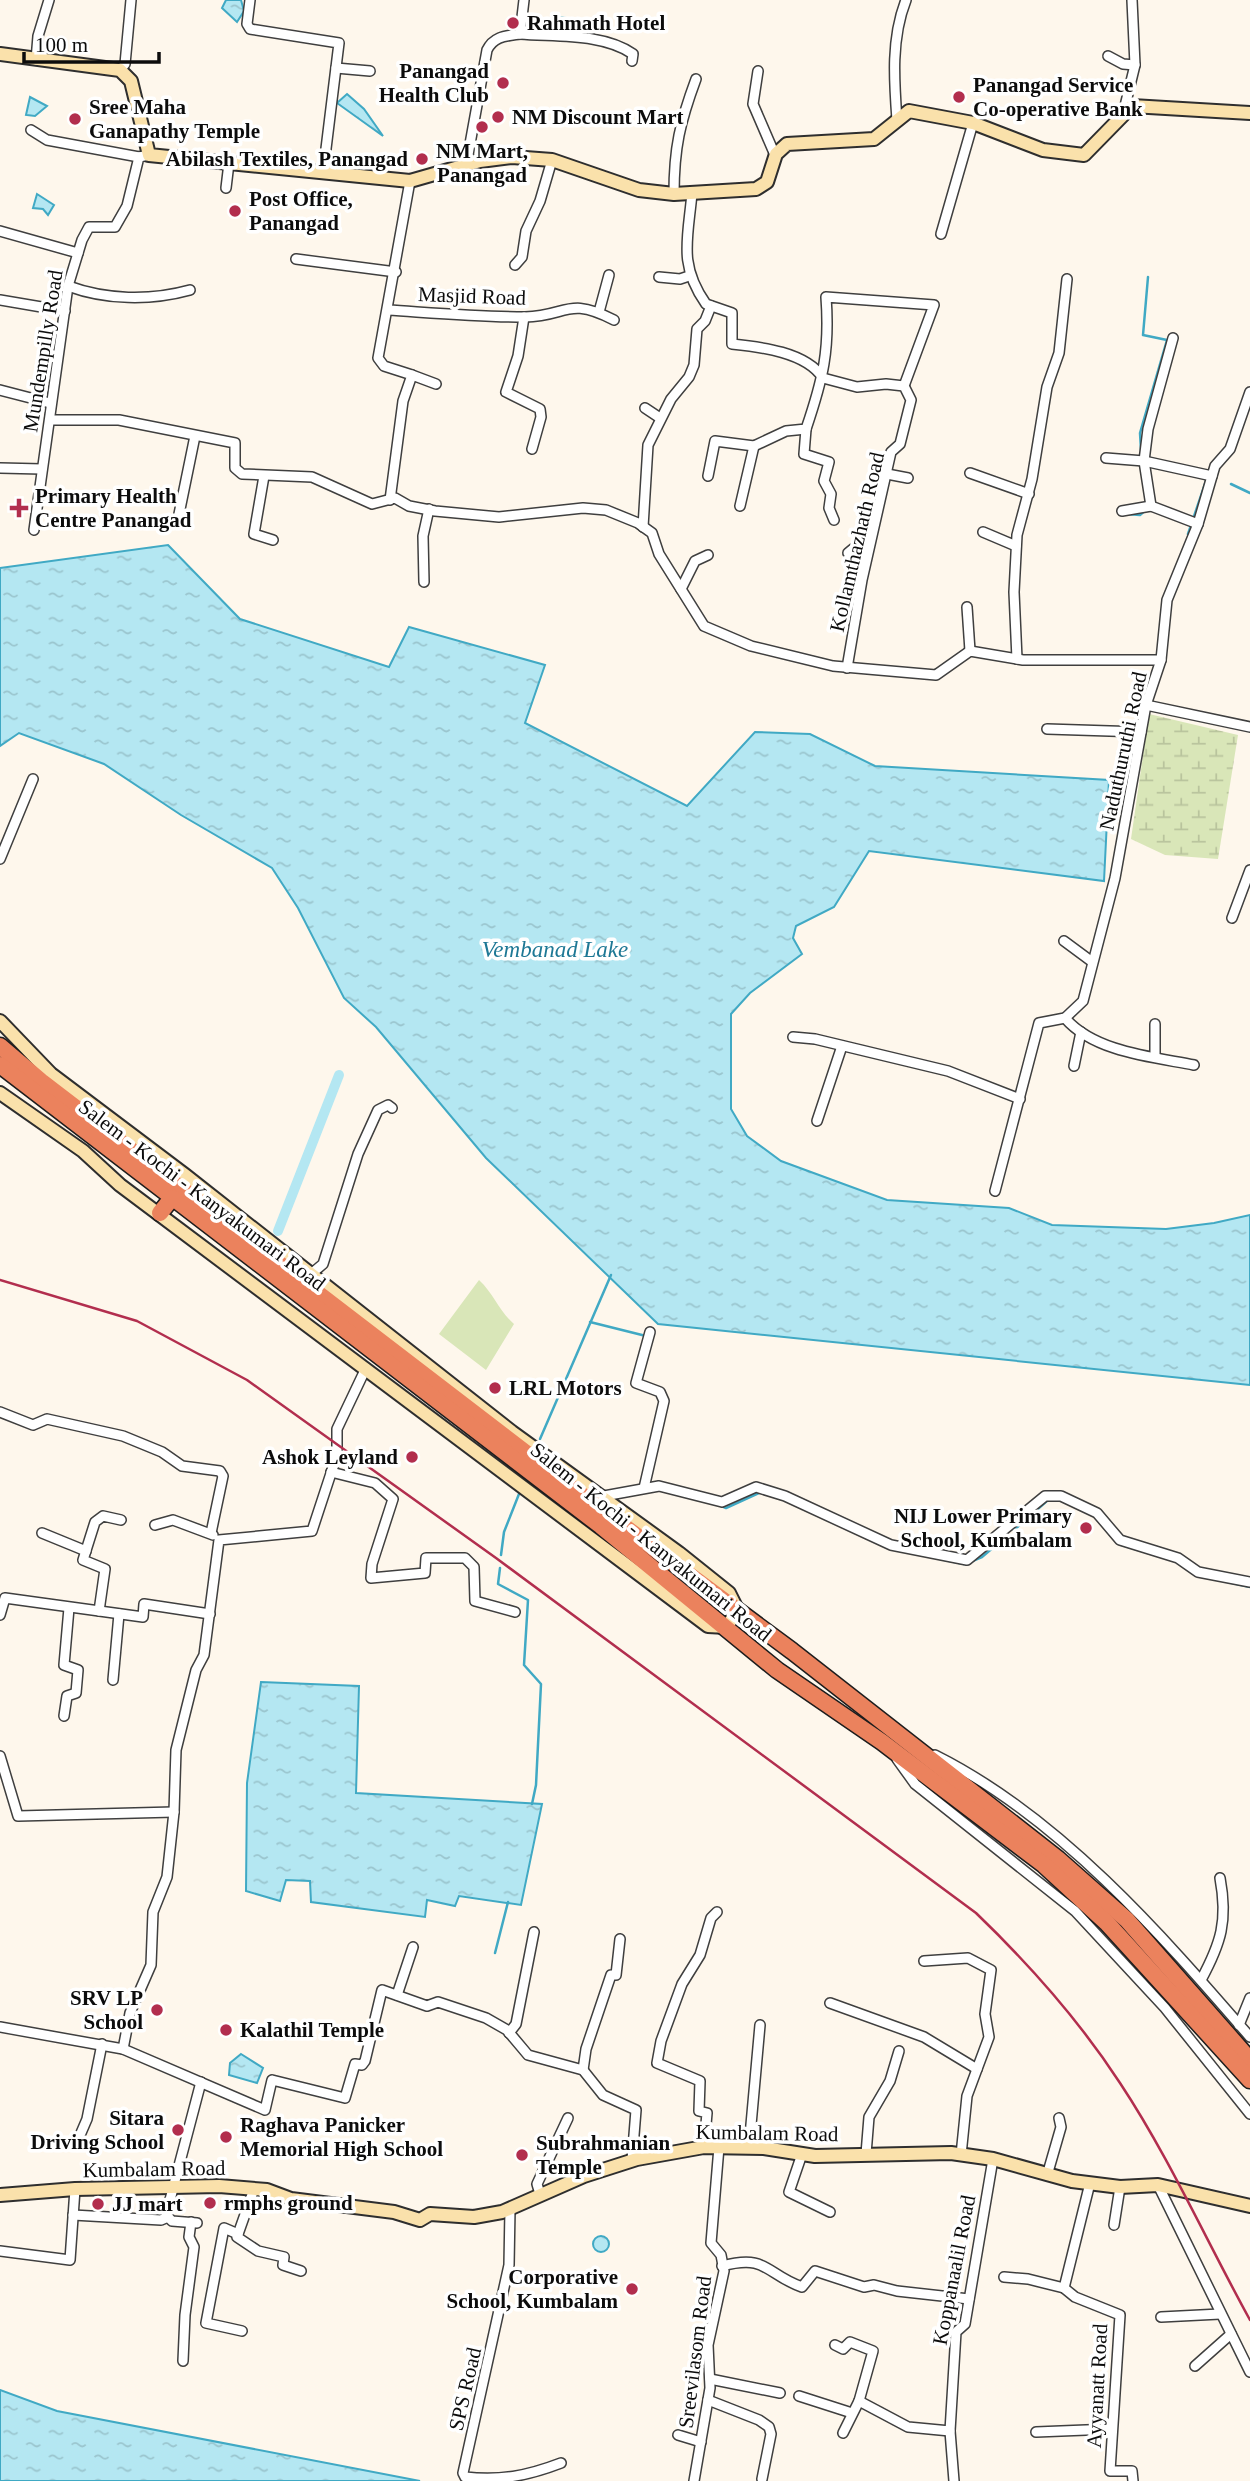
<svg xmlns="http://www.w3.org/2000/svg" width="1250" height="2481" viewBox="0 0 1250 2481" font-family="Georgia,serif">
  <style>
    .wetland { fill: url(#wetland-marsh) }
    .park { fill: #d9e6b8 }
    .water { fill: url(#water-ripples); stroke: #40a9c4; stroke-width: 2 }
    .lines { fill: none; stroke-linecap: round; stroke-linejoin: round }
    .stream { stroke: #40a9c4; stroke-width: 2.5 }
    .canal { stroke: #b4e7f2; stroke-width: 10 }
    .street-casing { stroke: #3f3f3f; stroke-width: 12 }
    .secondary-casing { stroke: #2e2e2e; stroke-width: 16 }
    .highway-casing { stroke: #1d1d1d; stroke-width: 19 }
    .street { stroke: #fff; stroke-width: 9 }
    .secondary { stroke: #fae1ab; stroke-width: 12 }
    .highway { stroke: #eb825d; stroke-width: 16 }
    .rail { stroke: #b22e4e; stroke-width: 2.5 }
    .poi-dot { fill: #b22e4e; stroke: #fff; stroke-width: 2.5 }
    .labels { text-anchor: middle; dominant-baseline: central; stroke-width: 7; stroke-linejoin: round; paint-order: stroke }
    .poi-label { font-size: 21px; font-weight: bold; fill: #0c0c0c; stroke: #fff; text-anchor: start }
    .street-label { font-size: 21px; fill: #0c0c0c; stroke: #fff }
    .water-label { font-size: 23px; font-style: italic; fill: #1e7895; stroke: #fff }
  </style>
  <defs>
    <pattern id="wetland-marsh" width="20" height="14" patternUnits="userSpaceOnUse" patternTransform="scale(1.75)"><rect width="20" height="14" fill="#d9e6b8"/><path d="M1 5h8M5 5V1M11 12h8M15 12V8" fill="none" stroke="#b9c49d"/></pattern>
    <pattern id="water-ripples" width="26" height="14" patternUnits="userSpaceOnUse" patternTransform="scale(1.75)"><rect width="26" height="14" fill="#b4e7f2"/><path d="M2 4q2-2 4 0t4 0M15 11q2-2 4 0t4 0" fill="none" stroke="#9ac5ce"/></pattern>
  </defs>
  <rect width="100%" height="100%" fill="#fef7ec"/>
  <path class="wetland" d="M1149,714l89,21 -20,124 -53,-4 -34,-16z"/>
  <path class="park" d="M479,1280c15,14 20,31 35,44l-28,46 -47,-36z"/>
  <g class="water">
    <path d="M226,0h15l3,11 -7,11 -15,-14z"/>
    <path d="M555,17l11,1 6,18 -21,-6z"/>
    <path d="M347,94l17,15 19,27 -46,-33z"/>
    <path d="M30,97l17,9 -12,10 -9,-1z"/>
    <path d="M37,194l17,11 -6,10 -5,-6 -10,-1z"/>
    <path d="M168,545l72,74 149,48 20,-40 136,38 -20,58 162,83 68,-74 55,2 65,32 234,14 -5,101 -235,-30 -35,56 -38,19 -3,12 9,16 -52,39 -19,21v95l16,27 34,25 106,39 122,8 43,17 114,4 48,-6 36,-8v170l-592,-61 -172,-166 -110,-131 -32,-29 -46,-90 -26,-40 -91,-53 -77,-51 -85,-31 -19,13v-178z"/>
    <path d="M261,1682l98,4 -3,107 186,11 -21,101 -62,-9 -4,10 -28,-6 -2,17 -114,-15 -1,-21 -24,-1 -6,21 -34,-10 1,-108z"/>
    <path d="M241,2054l22,14 -6,15 -28,-8 1,-12z"/>
    <circle cx="601" cy="2244" r="8"/>
    <path d="M0,2390l57,21 363,70h-420z"/>
  </g>
  <g class="lines">
    <g class="stream">
      <path d="M1141,450l-1,-17 27,-93 -24,-5 5,-58"/>
      <path d="M1231,484l19,9"/>
      <path d="M1127,514l13,1 8,-7"/>
      <path d="M1188,534l19,-56"/>
      <path d="M590,1322l56,14"/>
      <path d="M540,1439l71,-164"/>
      <path d="M719,1505l7,3 35,-16"/>
      <path d="M1014,1530l34,-30"/>
      <path d="M1122,1545l36,11"/>
      <path d="M501,1555l3,-23 15,-38"/>
      <path d="M940,1559l24,5"/>
      <path d="M970,1562l12,-5 20,-17"/>
      <path d="M500,1568l-2,16 30,16 -4,65 17,19 -5,101 -4,19"/>
      <path d="M1219,1580l31,7"/>
      <path d="M495,1953l13,-51"/>
    </g>
    <path class="canal" d="M278,1231l61,-156"/>
    <defs>
      <g id="street">
        <path d="M250,0l-3,24 3,5 89,14 -16,130"/>
        <path d="M520,34c36,3 83,-1 113,20l-1,7"/>
        <path d="M1108,56l15,8 12,1"/>
        <path d="M36,60l2,-24 11,-36"/>
        <path d="M336,68l34,3"/>
        <path d="M120,70l5,-6 6,-64"/>
        <path d="M758,71l-5,33 22,51"/>
        <path d="M1124,110l11,-45 -3,-65"/>
        <path d="M897,120c-3,-40 -6,-82 9,-120"/>
        <path d="M31,130l16,10 92,17"/>
        <path d="M466,166l21,-116c7,-14 19,-14 33,-16l4,-34"/>
        <path d="M226,188l3,-25"/>
        <path d="M692,193c-4,46 -14,71 14,111l26,9v31c29,3 74,8 91,34l34,9 29,-3 18,2 7,14 -11,44 -9,8 -29,128 -15,88"/>
        <path d="M674,194c0,-46 6,-72 22,-115"/>
        <path d="M0,231l78,22"/>
        <path d="M941,234l32,-111"/>
        <path d="M296,259l100,13"/>
        <path d="M515,265l7,-8 4,-26 14,-30 12,-41"/>
        <path d="M659,277l21,2 9,-3"/>
        <path d="M68,286c38,14 82,15 122,4"/>
        <path d="M0,300l65,11"/>
        <path d="M388,310c46,3 91,7 137,7 43,-1 42,-21 89,3"/>
        <path d="M599,312l10,-37"/>
        <path d="M524,317l-6,39 -12,36 34,17 1,8 -9,32"/>
        <path d="M1173,338l-25,91 -4,32 7,45 47,18"/>
        <path d="M412,375l24,9"/>
        <path d="M0,390l50,13"/>
        <path d="M645,408l15,10"/>
        <path d="M50,420h69l116,23v25l7,6 70,3 60,27 23,-6 14,8 26,5 64,6 84,-9 23,2 32,13 14,10 7,21 45,72 47,20 82,20 103,9 34,-24 53,9h138"/>
        <path d="M806,429l-2,25 25,8 -5,19 7,13 -2,14 5,12"/>
        <path d="M1106,458l38,3 68,15"/>
        <path d="M0,468l42,1"/>
        <path d="M970,473l59,21"/>
        <path d="M887,474l21,4"/>
        <path d="M264,476l-10,58 19,6"/>
        <path d="M708,476l7,-35 39,5 32,-15 20,-2c17,-50 24,-79 20,-132l108,8 -30,81"/>
        <path d="M390,500l13,-99 9,-26 -28,-9 -6,-8 32,-177"/>
        <path d="M740,506l14,-60"/>
        <path d="M1122,511l29,-5"/>
        <path d="M179,514l16,-78"/>
        <path d="M643,527l5,-82 23,-46 18,-22 5,-12 3,-36 8,-8 6,-15"/>
        <path d="M34,530l34,-244 14,-46 7,-13h26l12,-21 12,-49 10,-2"/>
        <path d="M983,532l33,14"/>
        <path d="M848,553l11,-9 10,1"/>
        <path d="M424,582l-1,-46 6,-27"/>
        <path d="M681,589l14,-28 13,-6"/>
        <path d="M967,607l3,44"/>
        <path d="M1017,659l-3,-67 3,-57 15,-56 15,-92 12,-34 8,-74"/>
        <path d="M1146,705l104,22"/>
        <path d="M1047,729l94,3"/>
        <path d="M0,859l33,-80"/>
        <path d="M1232,918l18,-48"/>
        <path d="M1064,941l27,20"/>
        <path d="M1065,1018c29,34 88,39 129,47"/>
        <path d="M793,1037l22,2 133,32 72,28"/>
        <path d="M1155,1057v-33"/>
        <path d="M1074,1066l7,-34"/>
        <path d="M817,1121l25,-75"/>
        <path d="M995,1191l44,-168 26,-5 18,-17 32,-123 31,-173 15,-45 6,-60 31,-76 17,-58 15,-17 20,-57"/>
        <path d="M311,1274l12,-10 35,-110 20,-44 10,-5 4,3"/>
        <path d="M0,1412l33,13 14,-6 76,17 39,16 20,14 38,5 3,5 -12,57"/>
        <path d="M331,1472l44,11 18,16 -21,65 -1,14 54,-5 1,-15h39l9,9 1,34 40,11"/>
        <path d="M644,1488l20,-87 -4,-9 -24,-9 14,-51"/>
        <path d="M604,1496l55,-10 63,16 34,-15 29,9 106,49 76,15 78,-64h16l36,17 23,27 58,18 20,14 52,10"/>
        <path d="M155,1525l18,-5 40,15"/>
        <path d="M42,1533l44,18"/>
        <path d="M99,1611l6,-42 -22,-9 12,-38 8,-6 18,4"/>
        <path d="M0,1615l5,-17 138,19 1,-13 66,10"/>
        <path d="M113,1680l6,-66"/>
        <path d="M64,1716l3,-20 9,-3 2,-23 -14,-5 5,-57"/>
        <path d="M935,1755c124,62 226,179 315,282"/>
        <path d="M0,1756l18,60 156,-4"/>
        <path d="M897,1759l18,25 160,127 90,97 85,106"/>
        <path d="M924,1961l44,-3 23,12 -6,44 4,23 -22,59 -6,59"/>
        <path d="M1201,1980c20,-37 27,-59 19,-102"/>
        <path d="M397,1995l16,-48"/>
        <path d="M830,2003l94,34 53,32"/>
        <path d="M1239,2025l11,-27"/>
        <path d="M0,2027l123,22 142,61 7,-30 73,18 10,-34 7,1 3,-4 17,-71 45,16 11,-4 48,16 21,12 21,25 55,15 20,25 33,15 -4,50"/>
        <path d="M509,2033l7,-9 18,-92"/>
        <path d="M123,2049l7,-36 21,-48 2,-53 14,-35 7,-65 2,-62 20,-80 8,-15 15,-115 93,-9 25,-76v-26l29,-61"/>
        <path d="M583,2070l3,-21 25,-74h5l4,-36"/>
        <path d="M81,2133l6,-14 15,-75"/>
        <path d="M704,2147l3,-34 -8,-2 1,-30 -43,-18 4,-22 21,-57 18,-29 11,-37 6,-6"/>
        <path d="M749,2147l11,-122"/>
        <path d="M802,2154l-13,38 41,20"/>
        <path d="M866,2154l3,-37 21,-36 9,-30"/>
        <path d="M1048,2172l13,-45 -2,-9"/>
        <path d="M1090,2183l-26,105 11,9 45,18 -10,156h22l1,10"/>
        <path d="M1158,2185l92,187"/>
        <path d="M254,2189l-17,48 21,14 26,6 -1,8 18,6"/>
        <path d="M540,2194l-3,-10 31,-66"/>
        <path d="M510,2209l-1,56 -46,208 2,4c35,4 62,-1 96,-14"/>
        <path d="M73,2215l88,5 7,-3"/>
        <path d="M197,2223l-25,-2 -6,-6 35,-133"/>
        <path d="M1114,2225l6,-38"/>
        <path d="M238,2234l-14,-6 -18,95 36,8"/>
        <path d="M0,2251l70,9 5,-71"/>
        <path d="M722,2266c46,-12 43,8 80,21l13,-16 49,16 10,-2 23,6 72,8"/>
        <path d="M1004,2277l24,2 36,9"/>
        <path d="M1161,2317l59,-3"/>
        <path d="M835,2345l8,4 7,-7 23,9 -14,50"/>
        <path d="M183,2361l2,-46 9,-68 -5,-10 2,-15"/>
        <path d="M1195,2366l36,-32"/>
        <path d="M710,2379l70,14"/>
        <path d="M799,2396l53,17"/>
        <path d="M708,2400l51,20 10,7 2,7 -9,45"/>
        <path d="M1036,2432l75,-3"/>
        <path d="M843,2433l16,-32 49,26 42,4"/>
        <path d="M678,2435l23,7"/>
        <path d="M694,2481l16,-93 -2,-43 16,-74 -3,-16 -10,-12 8,-96"/>
        <path d="M954,2481l-4,-50 6,-99 9,-8 28,-165"/>
      </g>
      <g id="secondary">
        <path d="M0,54l120,16 11,11 18,74 261,26 70,-20 32,-4 40,3 87,30 35,4 82,-5 11,-7 9,-28 11,-10 87,-5 35,-28 64,12 70,27 41,5 48,-49 118,7"/>
        <path d="M0,1021l51,53 134,101 327,257 167,121 50,40 9,18 -12,16 -18,-1 -588,-441 -37,-34 -83,-58"/>
        <path d="M0,2195l75,-6 144,-3 48,4 24,9 103,13 26,8 10,-6 44,3 28,-5 82,-36 53,-17 67,-12 60,1 51,8 136,-3 42,6 79,22 48,6 38,-2 92,21"/>
      </g>
      <g id="highway">
        <path d="M0,1046l41,35 514,394 237,176 266,208 69,61 123,140"/>
        <path d="M0,1065l601,461 176,144 105,72 162,123 63,58 143,157"/>
        <path d="M160,1213l12,-15"/>
      </g>
    </defs>
    <use href="#street" class="street-casing"/>
    <use href="#secondary" class="secondary-casing"/>
    <use href="#highway" class="highway-casing"/>
    <use href="#street" class="street"/>
    <use href="#secondary" class="secondary"/>
    <use href="#highway" class="highway"/>
    <path class="rail" d="M0,1280l137,41 110,59 249,178 480,355c54,52 103,107 144,170 49,74 87,159 130,237"/>
  </g>
  <g class="poi-dot">
    <circle cx="513" cy="23" r="7"/>
    <circle cx="503" cy="83" r="7"/>
    <circle cx="959" cy="97" r="7"/>
    <circle cx="498" cy="117" r="7"/>
    <circle cx="75" cy="119" r="7"/>
    <circle cx="482" cy="127" r="7"/>
    <circle cx="422" cy="159" r="7"/>
    <circle cx="235" cy="211" r="7"/>
    <path d="M15.5 497.5h7v7h7v7h-7v7h-7v-7h-7v-7h7z"/>
    <circle cx="495" cy="1388" r="7"/>
    <circle cx="412" cy="1457" r="7"/>
    <circle cx="1086" cy="1528" r="7"/>
    <circle cx="157" cy="2010" r="7"/>
    <circle cx="226" cy="2030" r="7"/>
    <circle cx="178" cy="2130" r="7"/>
    <circle cx="226" cy="2137" r="7"/>
    <circle cx="522" cy="2155" r="7"/>
    <circle cx="210" cy="2203" r="7"/>
    <circle cx="98" cy="2204" r="7"/>
    <circle cx="632" cy="2289" r="7"/>
  </g>
  <g class="labels">
    <g class="poi-label">
      <text x="527" y="23">Rahmath Hotel</text>
      <text x="489" y="71" text-anchor="end">Panangad<tspan x="489" dy="24">Health Club</tspan></text>
      <text x="973" y="85">Panangad Service<tspan x="973" dy="24">Co-operative Bank</tspan></text>
      <text x="89" y="107">Sree Maha<tspan x="89" dy="24">Ganapathy Temple</tspan></text>
      <text x="512" y="117">NM Discount Mart</text>
      <text x="482" y="151" text-anchor="middle">NM Mart,<tspan x="482" dy="24">Panangad</tspan></text>
      <text x="408" y="159" text-anchor="end">Abilash Textiles, Panangad</text>
      <text x="249" y="199">Post Office,<tspan x="249" dy="24">Panangad</tspan></text>
      <text x="35" y="496">Primary Health<tspan x="35" dy="24">Centre Panangad</tspan></text>
      <text x="509" y="1388">LRL Motors</text>
      <text x="398" y="1457" text-anchor="end">Ashok Leyland</text>
      <text x="1072" y="1516" text-anchor="end">NIJ Lower Primary<tspan x="1072" dy="24">School, Kumbalam</tspan></text>
      <text x="143" y="1998" text-anchor="end">SRV LP<tspan x="143" dy="24">School</tspan></text>
      <text x="240" y="2030">Kalathil Temple</text>
      <text x="164" y="2118" text-anchor="end">Sitara<tspan x="164" dy="24">Driving School</tspan></text>
      <text x="240" y="2125">Raghava Panicker<tspan x="240" dy="24">Memorial High School</tspan></text>
      <text x="536" y="2143">Subrahmanian<tspan x="536" dy="24">Temple</tspan></text>
      <text x="224" y="2203">rmphs ground</text>
      <text x="112" y="2204">JJ mart</text>
      <text x="618" y="2277" text-anchor="end">Corporative<tspan x="618" dy="24">School, Kumbalam</tspan></text>
    </g>
    <g class="street-label">
      <text transform="translate(472 296) rotate(2)">Masjid Road</text>
      <text transform="translate(43 351) rotate(-81)">Mundempilly Road</text>
      <text transform="translate(857 542) rotate(-77)">Kollamthazhath Road</text>
      <text transform="translate(1123 751) rotate(-78)">Naduthuruthi Road</text>
      <text transform="translate(202 1195) rotate(37)">Salem - Kochi - Kanyakumari Road</text>
      <text transform="translate(651 1542) rotate(39)">Salem - Kochi - Kanyakumari Road</text>
      <text transform="translate(767 2133) rotate(1)">Kumbalam Road</text>
      <text transform="translate(154 2169) rotate(-1)">Kumbalam Road</text>
      <text transform="translate(954 2270) rotate(-79)">Koppanaalil Road</text>
      <text transform="translate(695 2352) rotate(-83)">Sreevilasom Road</text>
      <text transform="translate(1097 2386) rotate(-87)">Ayyanatt Road</text>
      <text transform="translate(465 2389) rotate(-77)">SPS Road</text>
    </g>
    <g class="water-label">
      <text x="555" y="949">Vembanad Lake</text>
    </g>
  </g>
  <path d="M24 52v10h135v-10" fill="none" stroke="#0c0c0c" stroke-width="3.5"/>
  <text x="35" y="52" font-size="21" fill="#0c0c0c" stroke="#ffffff" stroke-width="5" paint-order="stroke">100 m</text>
</svg>
